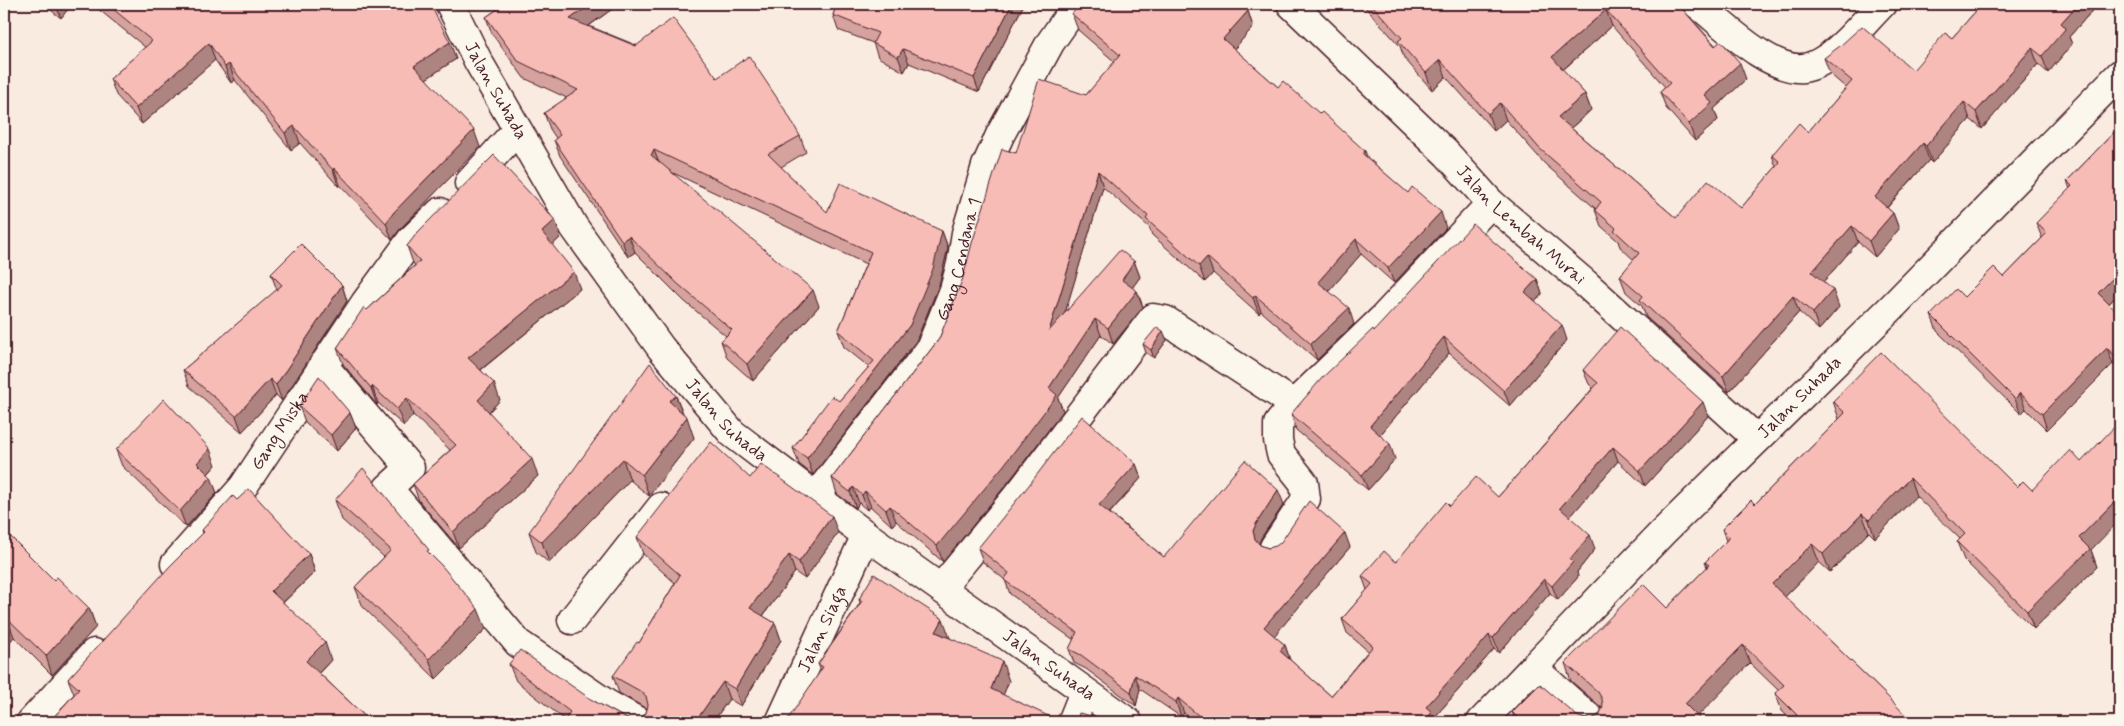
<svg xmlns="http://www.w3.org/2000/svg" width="2124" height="726" viewBox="0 0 2124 726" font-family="Mynerve,sans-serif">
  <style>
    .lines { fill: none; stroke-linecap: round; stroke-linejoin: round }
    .street-casing { stroke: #4a1f2b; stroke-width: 31 }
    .street { stroke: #fbf7ec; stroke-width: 28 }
    .wall { fill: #d5a29d; stroke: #4a1f2b }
    .shaded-wall { fill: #ae8480; stroke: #4a1f2b }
    .building { fill: #f8bcb7; stroke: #4a1f2b }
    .labels { text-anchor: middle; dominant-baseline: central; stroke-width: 4; stroke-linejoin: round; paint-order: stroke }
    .street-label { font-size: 18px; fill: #4a1f2b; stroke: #fbf7ec }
  </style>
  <rect width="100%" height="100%" fill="#faebe1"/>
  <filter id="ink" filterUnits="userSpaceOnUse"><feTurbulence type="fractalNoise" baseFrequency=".02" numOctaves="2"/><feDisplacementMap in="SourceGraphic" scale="10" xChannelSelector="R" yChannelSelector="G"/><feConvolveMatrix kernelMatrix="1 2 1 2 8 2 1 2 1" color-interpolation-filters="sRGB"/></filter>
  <g filter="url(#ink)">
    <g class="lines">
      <defs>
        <g id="street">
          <path id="s1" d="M450,4l28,57 96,166 87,121 71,85 134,102 262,187"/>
          <path id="s2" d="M1291,4l156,150 44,49 95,81 171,155"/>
          <path d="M1697,4c26,20 72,67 106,64 11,-1 25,-10 33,-17 17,-14 31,-32 46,-47"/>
          <path d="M469,183l48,-53"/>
          <path d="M323,365l87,103 -22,20 130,155 89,61 32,18"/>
          <path d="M1294,404l88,-85 109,-116"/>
          <path id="s3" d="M815,497l115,-148 24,-59 7,-26 5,-31 20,-67 14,-31 50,-92 27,-39"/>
          <path id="s4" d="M175,564l68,-77 122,-184 46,-63 29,-28"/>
          <path d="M942,587l80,-97 131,-172 12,2 129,84 -16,20v16l3,14 23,29 2,16 -32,48"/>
          <path d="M572,620l89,-113"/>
          <path d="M1533,668l61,54"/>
          <path d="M31,722l63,-69"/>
          <path id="s5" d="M780,722l86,-187"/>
          <path d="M1072,722l12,-30"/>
          <path id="s6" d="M1481,722l181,-189 231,-227 227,-232"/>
        </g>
      </defs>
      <use href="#street" class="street-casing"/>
      <use href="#street" class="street"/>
    </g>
    <g class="wall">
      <path d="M43,4h29l-11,14z"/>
      <path d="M92,4h338l26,55 -30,20 54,68 -80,82 -8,11 -52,-55 -1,2 -39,-44 -9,7 -56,-70 -4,3 -16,-23 -73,64 -26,-29 -6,-16 35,-32z"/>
      <path d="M500,4h119l-30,22 128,52 83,58 6,16 -25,15 46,45 115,19 6,17 -9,37 -23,56 -103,134 -14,-11 -6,-16 46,-47 30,-34 -25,-20 -6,-16 28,-67 -197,-93 150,135 -66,75 -26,-23 -6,-17 5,-5 -42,-35 -49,-49 -7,5 -68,-101 -6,-16 2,-2 -6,-9 -6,-16 23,-15 -43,-20 -32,-44 -6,-17 16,-11z"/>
      <path d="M837,4h187l-45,88 -70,-29 -5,9 -26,-15 -5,-14 -35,-13 -5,-15z"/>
      <path d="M1362,4h316l68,75 -32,30 4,11 -23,21 -29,-33 -6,-16 5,-5 -53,-61 -49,44 22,24 6,16 -20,18 105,90 65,-10 35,-41 -4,-12 36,-23 38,-44 -16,-14 -6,-16 89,12 39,-32 30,-34h116l-29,33 3,7 -24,29 -10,-9 -56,65 -12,-10 -38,44 -3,-3 -42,48 6,5 6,16 -24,28 -17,-15 -35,40 16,25 -20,23 -20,-18 -70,80 -83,-75 -4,-11 -16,-14 -6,-16 14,-16 -14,-13 -2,-6 -17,-15 -6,-16 1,-1 -51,-45 -39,-44 -12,11 -48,-54 -14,13 -28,-32 -4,-12z"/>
      <path d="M1248,11l5,16 -19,22 44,38 90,71 78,70 -52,55 -33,-29 -32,37 25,33 -37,36 -56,-49 -2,3 -46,-41 -8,9 -53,-47 -3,-8 -46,-40 -38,125 69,-51 6,16 -8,11 5,3 6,16 -30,37 -12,-9 -43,63 5,13 -53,69 -67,82 -47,-41 -4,5 -21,-19 -4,3 -8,-7 -3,5 -19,-14 -5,-16 107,-139 77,-186 70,-58 29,-33 -37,-32 -6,-16z"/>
      <path d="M2120,103v12l-3,-9z"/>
      <path d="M2120,126v166l-11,12 11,11v56l-7,-7 -66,66 -21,-21 -5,5 -84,-83 -6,-16 33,-18 40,-20 38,-39 -6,-15 34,-34 -3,-8z"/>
      <path d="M555,220l6,17 -9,8 28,44 -99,81 19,30 -11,12 49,64 -79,72 -40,-47 -6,-17 37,-34 -37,-35 -9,11 -26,-23 -1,2 -34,-41 -6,-16 30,-38 48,-45 -2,-2 -6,-17z"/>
      <path d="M271,274l71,11 5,16 -65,100 -6,-6 -34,37 -53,-46 -6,-16 94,-80z"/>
      <path d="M1537,279l5,15 -7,8 32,38 -57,66 -61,-53 -69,82 15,24 -27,31 -72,-60 -5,-16 83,-83z"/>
      <path d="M1167,340l-13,18 -8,-5 -3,-9z"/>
      <path d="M1583,370l125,46 -63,70 -27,-25 -48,56 25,32 -18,23 1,5 -20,23 -8,-7 -51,60 -5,-4 -60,69 2,4h-242l-10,-9 -3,4 -41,-28 -4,17 -50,-37 -12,-6 -5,-14 5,-9 -64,-46 -5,-14 -22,-18 -5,-14 158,-84 5,14 -31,35 54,44 120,-53 -23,34 -2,6 1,1 8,3 82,-1 -76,89 11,9 5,15 41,36 37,-45 -21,-18 -5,-14 25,-29 -5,-14 34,-14 54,-56 48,-9 95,-109 -4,-4z"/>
      <path d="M676,396l7,17 11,25 -45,58 -19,-16 -81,83 -13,-11 -7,-20z"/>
      <path d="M1833,401l184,86 74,63 6,17 -63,62 -70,-69 -7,-18 3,-3 -44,-43 -41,42 -6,-6 -39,40 -11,-10 -34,35 104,101 -98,22 -9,-9 -7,-18 3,-3 -28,-27 -53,53 6,6h-187l-4,-10 65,4 8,3h7l7,-4 3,-7 -31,-27 -6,-18 102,-55 40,-41 -2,-5 21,-21 -4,-12 33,-25 84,-85z"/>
      <path d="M299,406l51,7 6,15 -19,23 -32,-29z"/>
      <path d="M116,450l100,15 -8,9 9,19 -31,34 -64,-61z"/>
      <path d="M750,478l88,55 -33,46 -10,-7 -32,44 12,7 6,17 -40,66 -12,-7 -16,23h-147l-1,-2 -49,-39 -7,-17 83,36 33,18 8,2 8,-2 5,-5 1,-4 -28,-16 -6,-17 26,-33 36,-60 -32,-29 -6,-17z"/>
      <path d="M237,500l72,54 6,18 -32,31 48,57 -12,13 52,49h-318l-1,-3 22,-25 -6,-15 135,-146 -1,-3z"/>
      <path d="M335,500l95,54 56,75 -50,50 -73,-72 -8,-20 29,-30 -42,-37z"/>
      <path d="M4,530l50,50 35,28 7,19 -44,48 -38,-38 -10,11z"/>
      <path d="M859,599l91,39 59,43 -6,14 -182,-24 -3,-7 42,-61z"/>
    </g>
    <g class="shaded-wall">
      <path d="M55,4h17l-11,14z"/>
      <path d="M591,4h28l-43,31 -6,-16z"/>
      <path d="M1012,4h12l-45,88 -5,-14z"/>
      <path d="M2078,4h20l-29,33 3,7 -24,29 -6,-17 19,-33z"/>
      <path d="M1606,10l6,16 -54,48 -6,-17z"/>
      <path d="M1248,11l5,16 -24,28 -6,-16z"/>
      <path d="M450,42l6,17 -36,24 -6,-17z"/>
      <path d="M209,43l6,17 -73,64 -6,-16z"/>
      <path d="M2032,48l6,16 -56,65 -6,-17z"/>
      <path d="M903,49l6,14 -5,9 -6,-15z"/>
      <path d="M1440,60l6,17 -14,13 -6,-17z"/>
      <path d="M1740,63l6,16 -32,30 4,11 -23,21 -6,-17 16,-29z"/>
      <path d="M229,64l6,16 -4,3 -6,-16z"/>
      <path d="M1585,94l6,16 -27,24 -6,-17z"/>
      <path d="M1964,102l6,17 -38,44 -6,-17z"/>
      <path d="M1500,103l6,17 -12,11 -6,-17z"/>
      <path d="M294,126l6,17 -9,7 -6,-17z"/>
      <path d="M474,130l6,17 -80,82 -8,11 -6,-17 8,-11z"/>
      <path d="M1923,143l6,17 -48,54 -6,-17z"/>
      <path d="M654,150l6,16 -9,-11z"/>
      <path d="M1365,151l6,16 -8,-13z"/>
      <path d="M334,168l6,17 -1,2 -6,-17z"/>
      <path d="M1098,171l5,16 -48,159 -6,-15z"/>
      <path d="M1441,212l5,16 -52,55 -6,-15z"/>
      <path d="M1893,213l6,16 -24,28 -6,-16z"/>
      <path d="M555,220l6,17 -13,12 -6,-17z"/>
      <path d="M1852,226l6,16 -40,46 -6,-16z"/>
      <path d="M942,231l6,17 -9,37 -23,56 -103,134 -6,-17 103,-133z"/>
      <path d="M629,236l6,16 -7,5 -6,-16z"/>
      <path d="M1356,239l5,15 -37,43 -6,-15z"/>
      <path d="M1207,257l6,16 -8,9 -6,-16z"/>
      <path d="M1134,261l6,16 -13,18 -5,-15z"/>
      <path d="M2120,271v21l-16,17 -6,-16z"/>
      <path d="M574,272l6,17 -106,86 -6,-17z"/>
      <path d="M1537,279l5,15 -12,13 -5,-15z"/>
      <path d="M342,285l5,16 -65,100 -6,-16z"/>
      <path d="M813,290l6,16 -66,75 -6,-17z"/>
      <path d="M1833,290l6,17 -20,23 -6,-17z"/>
      <path d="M1137,291l6,16 -30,37 -5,-16z"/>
      <path d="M1255,295l6,16 -2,3 -6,-16z"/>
      <path d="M1793,296l6,16 -70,80 -6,-16z"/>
      <path d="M1349,308l5,16 -37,36 -6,-16z"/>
      <path d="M1095,319l6,16 -43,63 5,13 -53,69 -67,82 -6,-16 112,-158z"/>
      <path d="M1562,325l5,15 -57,66 -6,-15z"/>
      <path d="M1163,331l4,9 -13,18 -3,-8z"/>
      <path d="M1444,337l5,16 -74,88 -5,-15z"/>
      <path d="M2107,348l6,16 -66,66 -5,-16z"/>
      <path d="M270,379l6,16 -34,37 -6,-16z"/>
      <path d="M494,383l6,17 -16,17 -6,-17z"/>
      <path d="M372,386l6,17 -1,2 -6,-17z"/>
      <path d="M2020,393l6,16 -5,5 -6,-15z"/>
      <path d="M676,396l8,20 -15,-15z"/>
      <path d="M407,398l6,17 -9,11 -7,-17z"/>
      <path d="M1703,402l5,14 -63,70 -5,-15z"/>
      <path d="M350,413l6,15 -19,23 -6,-16z"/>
      <path d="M687,417l7,21 -45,58 -7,-21z"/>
      <path d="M1390,444l5,15 -27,31 -6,-15z"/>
      <path d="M1613,447l5,14 -53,62 -5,-15z"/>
      <path d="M210,449l6,16 -13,14 -6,-16z"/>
      <path d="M532,459l6,17 -79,72 -6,-16z"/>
      <path d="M623,459l7,21 -81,83 -7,-21z"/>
      <path d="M1136,464l5,14 -37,41 -5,-14z"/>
      <path d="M211,477l6,16 -31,34 -6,-16z"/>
      <path d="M1910,478l6,18 -41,42 -6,-18z"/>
      <path d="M853,487l6,16 -3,5 -6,-16z"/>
      <path d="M1278,490l6,14 -23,34 -3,8 -3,-7 -2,-8 3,-7z"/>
      <path d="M865,491l6,16 -4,3 -5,-15z"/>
      <path d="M2120,496v24l-29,30 6,17 -63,62 -7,-18 52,-73z"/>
      <path d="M890,506l6,15 -4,5 -6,-16z"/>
      <path d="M1862,514l7,18 -39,40 -7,-18z"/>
      <path d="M832,516l6,17 -33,46 -6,-17z"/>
      <path d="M1345,533l5,14 -80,94 -6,-14z"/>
      <path d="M1590,535l5,14 -18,23 1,5 -20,23 -6,-14 18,-27z"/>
      <path d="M1812,544l7,18 -40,41 -7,-19z"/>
      <path d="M309,554l6,18 -38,36 -6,-17z"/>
      <path d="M789,555l6,17 -39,53 -6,-17z"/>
      <path d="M1544,579l6,14 -51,60 -6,-15z"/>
      <path d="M89,608l7,19 -44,48 -6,-19z"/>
      <path d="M478,609l8,20 -50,50 -7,-20z"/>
      <path d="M7,618l7,19 -10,11v-26z"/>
      <path d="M943,619l7,19 -14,-6z"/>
      <path d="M775,623l6,17 -40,66 -6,-17z"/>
      <path d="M1489,635l5,14 -60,69 2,4h-12l2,-15z"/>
      <path d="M325,642l6,18 -18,19 -7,-18z"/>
      <path d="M1285,645l5,15 -10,-9z"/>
      <path d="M1743,645l7,18 -58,59 -7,-18z"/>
      <path d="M1002,661l7,20 -11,27 -7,-19z"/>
      <path d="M1135,675l5,14 -4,17 -5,-14z"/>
      <path d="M723,682l6,17 -16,23h-18z"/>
      <path d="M1178,698l6,15 -3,4 -5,-15z"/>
    </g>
    <g class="building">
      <path d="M107,4h323l20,38 -36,24 60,64 -80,82 -8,11 -52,-55 -1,2 -39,-44 -9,7 -56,-69 -4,3 -16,-24 -73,65 -26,-29 42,-38z"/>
      <path d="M505,4h86l-21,15 66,27 37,-28 44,60 32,-22 38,57 13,23 -32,18 59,58 13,-29 102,48 -9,38 -23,56 -103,133 -14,-10 39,-52 7,5 35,-40 -36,-30 33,-79 -217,-102 -3,5 162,135 -66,74 -26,-23 11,-11 -54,-46 -49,-48 -7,5 -68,-101 6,-5 -16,-22 34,-23 -60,-29 -32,-44z"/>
      <path d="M837,4h175l-38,74 -71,-29 -5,8 -25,-14 5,-10 -45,-18z"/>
      <path d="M1080,4h159l9,7 -25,28 55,48 5,-6 37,33 2,-2 43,39 -2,3 45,39 4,-6 29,25 -53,56 -32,-29 -38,43 31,26 -38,36 -56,-49 -2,3 -46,-41 -8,9 -53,-47 2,-3 -50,-45 -49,160 71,-81 14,11 -12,19 15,11 -29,37 -13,-9 -46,69 8,7 -53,70 -67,81 -47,-40 -4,4 -21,-19 -3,4 -9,-8 -3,5 -18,-14 107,-139 24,-61 9,-35 30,-94 14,4 23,-74 47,16 34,-40 -48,-41z"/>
      <path d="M1371,4h307l37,42 6,-5 19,22 -35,32 7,8 -23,21 -29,-32 10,-9 -64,-73 -54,47 33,37 -27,23 118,101 32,-38 33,28 39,-46 -8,-7 27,-32 9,9 44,-51 -28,-23 16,-12 22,-20 51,44 32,-37 7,5 30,-34h96l-17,19 5,5 -24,28 -10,-8 -56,64 -12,-10 -38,44 -3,-3 -48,54 18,16 -24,28 -17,-15 -40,46 21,18 -20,23 -20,-17 -70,80 -83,-76 3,-4 -23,-20 19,-23 -25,-23 2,-2 -21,-18 6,-8 -62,-54 -39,-45 -12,11 -48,-54 -14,13 -28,-32 4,-3z"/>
      <path d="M2120,103v7l-3,-4z"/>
      <path d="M2120,126v145l-22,22 22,22v46l-13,-13 -65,66 -22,-21 -5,6 -84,-84 25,-26 8,8 30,-30 10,10 43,-44 -11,-10 36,-37 -5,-5z"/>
      <path d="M494,155l61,65 -13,12 32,40 -106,86 26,25 -16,17 54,59 -79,73 -40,-48 43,-39 -49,-47 -10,11 -25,-23 -1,2 -34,-40 27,-41 3,3 53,-49 -13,-15 10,-13z"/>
      <path d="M1473,224l64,55 -12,13 37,33 -58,66 -60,-54 -74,89 20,18 -28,31 -71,-61 31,-36 51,-49 1,2z"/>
      <path d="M301,244l41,41 -66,100 -6,-6 -34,37 -53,-46 99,-85 -11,-11z"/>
      <path d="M1157,327l6,4 -12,19 -8,-6z"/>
      <path d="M1620,327l83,75 -63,69 -27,-24 -53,61 30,27 -20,24 3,3 -21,24 -8,-7 -51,59 -4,-3 -63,72 6,5 -8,10h-218l-28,-24 -2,4 -41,-27 -4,17 -50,-37 -12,-6 8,-17 -73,-52 5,-7 -31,-25 51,-63 53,-69 54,48 -37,41 65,52 81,-97 33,30 -22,34 -3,7 2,8 5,6 8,3 8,-2 5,-4 28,-41 36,32 -81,94 21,18 -5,6 51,45 42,-50 -31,-27 30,-35 -10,-8 22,-25 12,11 50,-60 4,4 26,-29 22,20 100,-114 -15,-13z"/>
      <path d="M1881,352l136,135 6,-6 9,9 38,-40 11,12 39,-41v75l-41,42 11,11 -63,62 -70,-69 8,-8 -55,-56 -41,42 -7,-6 -39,40 -11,-10 -40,40 117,114 23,24h-122l7,-7 -22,-22 9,-8 -41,-40 -58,59 18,18h-181l-10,-10 28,-28 37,32 8,3h7l7,-4 4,-8 -1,-8 -4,-7 -33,-29 78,-79 24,24 42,-43 -4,-3 25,-25 -8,-8 29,-29 4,4 90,-91 -12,-12z"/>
      <path d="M650,363l26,33 -7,5 18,16 -45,58 -19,-16 -81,83 -13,-10z"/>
      <path d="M319,376l31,37 -19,22 -32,-29z"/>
      <path d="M164,399l46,50 -13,14 14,14 -31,34 -64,-61z"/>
      <path d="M711,442l39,36 11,-14 71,52 -33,46 -10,-7 -39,53 25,15 -40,66 -12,-7 -28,40h-127l-3,-2 5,-8 -61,-48 11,-14 72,50 33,18 8,2 8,-2 5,-5 2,-8 -2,-9 -6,-5 -27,-15 24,-34 2,1 41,-68 -43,-38z"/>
      <path d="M363,468l66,82 -2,1 15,15 36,43 -49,50 -74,-72 36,-37 -56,-50z"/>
      <path d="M249,489l60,65 -38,37 54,51 -19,19 65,61h-315l-4,-3 27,-30 -11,-10 101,-112 35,-35 -2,-2 31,-34 4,4z"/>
      <path d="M4,530l50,50 3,-3 32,31 -43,48 -39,-38 -3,4z"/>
      <path d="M874,574l69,45 -7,13 66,29 -11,28 70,33h-275l37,-55 -5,-3 44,-63 -3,-2z"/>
      <path d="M1079,713l37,9h-39z"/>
    </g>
  </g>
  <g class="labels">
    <g class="street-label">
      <text stroke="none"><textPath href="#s1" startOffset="98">Jalan Suhada</textPath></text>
      <text stroke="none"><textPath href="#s2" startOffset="319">Jalan Lembah Murai</textPath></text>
      <text stroke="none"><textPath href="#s3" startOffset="282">Gang Cendana 1</textPath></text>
      <text stroke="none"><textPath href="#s6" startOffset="455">Jalan Suhada</textPath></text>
      <text stroke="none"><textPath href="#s1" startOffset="502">Jalan Suhada</textPath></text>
      <text stroke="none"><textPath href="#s4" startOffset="170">Gang Miska</textPath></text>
      <text stroke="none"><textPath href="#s5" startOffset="102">Jalan Siaga</textPath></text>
      <text stroke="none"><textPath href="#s1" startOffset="908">Jalan Suhada</textPath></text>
    </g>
  </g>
  <rect width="2124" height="726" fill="none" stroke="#fbf7ec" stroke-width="20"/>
  <rect x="10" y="10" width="2104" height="706" fill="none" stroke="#4a1f2b" stroke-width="2" filter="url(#ink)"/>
</svg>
